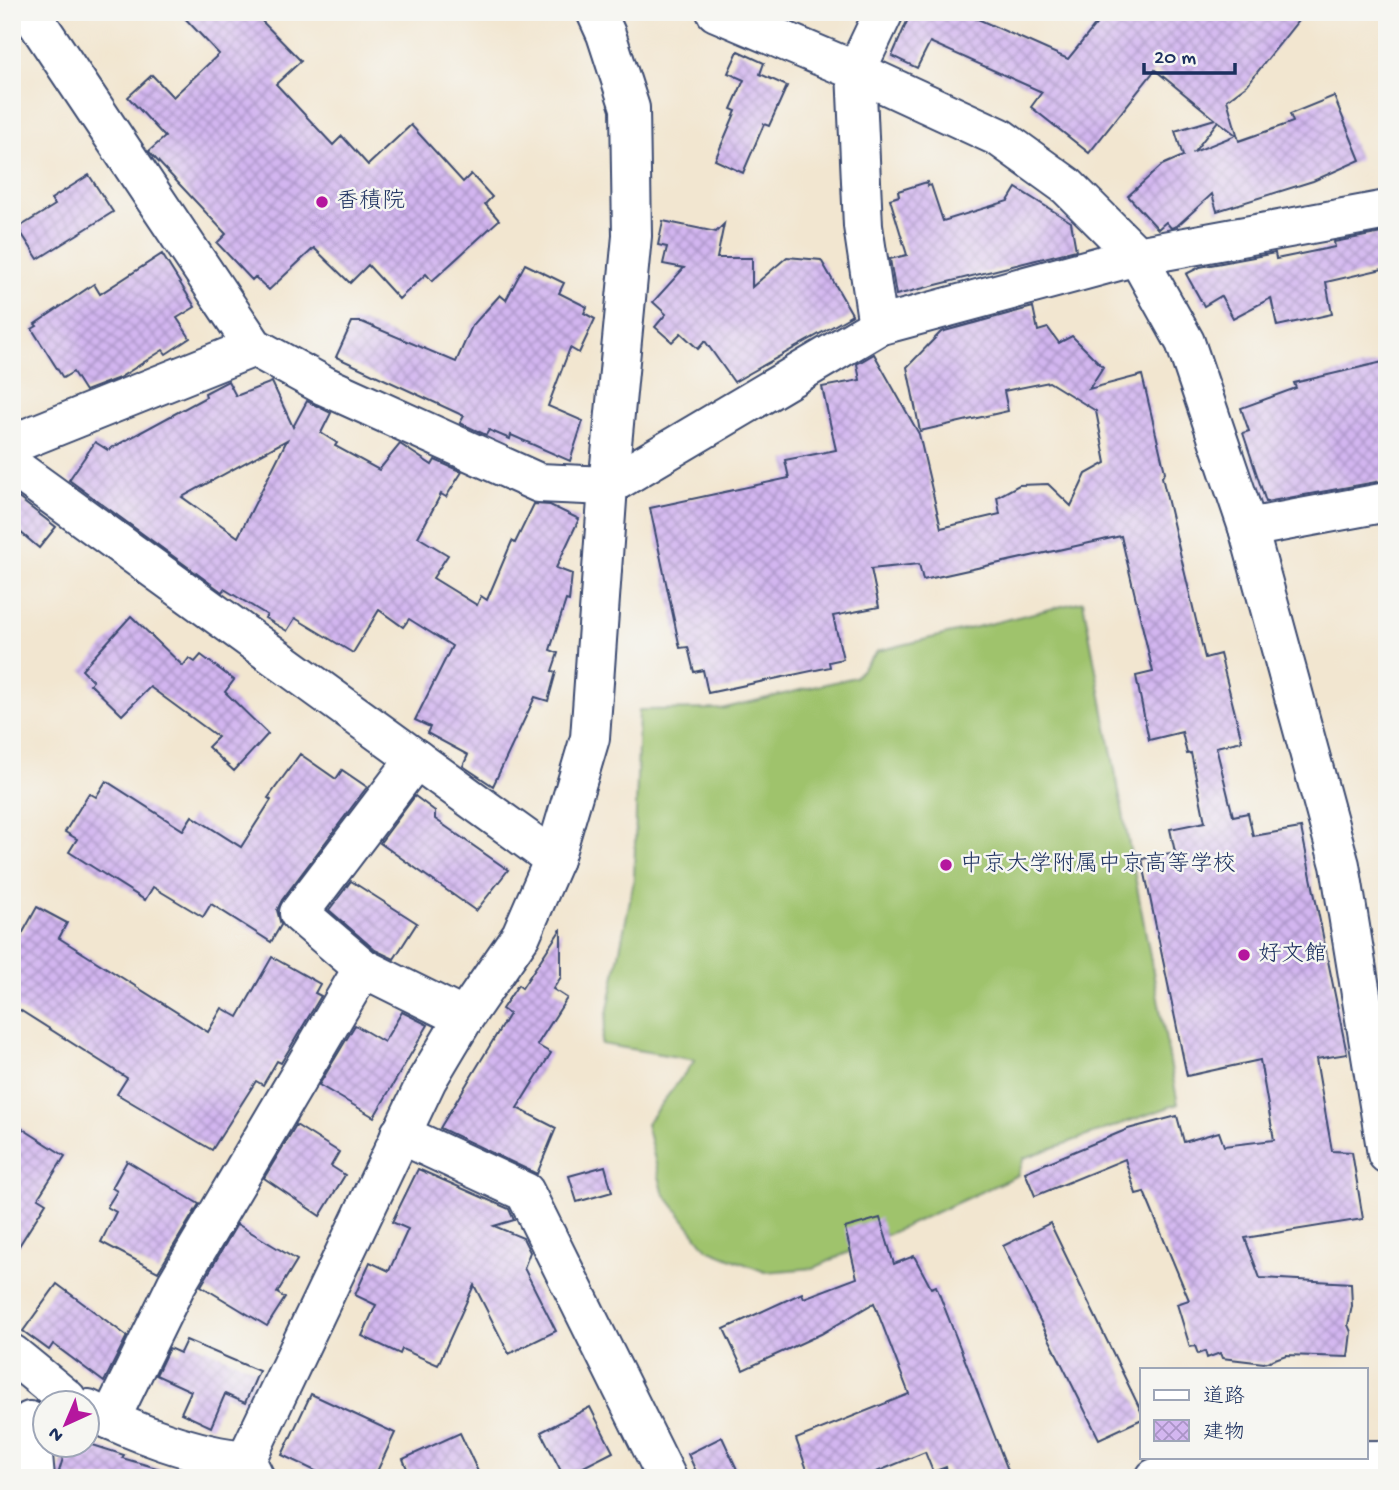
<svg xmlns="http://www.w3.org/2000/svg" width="1399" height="1490" viewBox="0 0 1399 1490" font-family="'Gochi Hand','Klee One',sans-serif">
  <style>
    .grass { fill: #9fc36c; stroke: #5d7965; stroke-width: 2 }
    .building { fill: url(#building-cross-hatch); fill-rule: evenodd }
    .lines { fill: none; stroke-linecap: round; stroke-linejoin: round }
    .minor-casing { stroke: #3b4a6f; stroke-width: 42 }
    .minor { stroke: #fff; stroke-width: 38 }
    .poi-dot { fill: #b5179e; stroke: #f6f6f2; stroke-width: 2.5 }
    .labels { text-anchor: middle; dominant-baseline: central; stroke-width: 5; stroke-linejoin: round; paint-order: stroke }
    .poi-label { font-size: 23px; fill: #1b2f5e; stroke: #f6f6f2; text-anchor: start }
  </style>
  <defs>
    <pattern id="building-cross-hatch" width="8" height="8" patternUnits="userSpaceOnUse" patternTransform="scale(1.75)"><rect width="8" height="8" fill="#d3b6f0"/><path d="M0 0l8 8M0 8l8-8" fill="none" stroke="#aa94c6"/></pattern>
  </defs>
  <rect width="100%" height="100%" fill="#f6f6f2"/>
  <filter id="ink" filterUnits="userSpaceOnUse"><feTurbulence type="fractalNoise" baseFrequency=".0143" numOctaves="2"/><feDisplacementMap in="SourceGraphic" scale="14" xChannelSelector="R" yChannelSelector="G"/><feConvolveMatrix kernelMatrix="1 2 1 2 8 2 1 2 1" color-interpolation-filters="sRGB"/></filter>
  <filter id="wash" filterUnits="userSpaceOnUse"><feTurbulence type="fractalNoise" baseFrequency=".00686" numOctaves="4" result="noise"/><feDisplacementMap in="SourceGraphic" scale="28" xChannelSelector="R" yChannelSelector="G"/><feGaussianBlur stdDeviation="1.57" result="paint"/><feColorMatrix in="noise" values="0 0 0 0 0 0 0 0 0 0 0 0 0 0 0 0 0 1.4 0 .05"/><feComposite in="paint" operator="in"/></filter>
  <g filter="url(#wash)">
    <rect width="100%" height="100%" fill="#f2e6d0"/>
    <path class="grass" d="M1083,601l95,503 -154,54 -6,17 -204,93 -49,4 -58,-23 -44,-57 -17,-68 49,-64 -94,-16 33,-164 5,-170 82,-1 134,-32 23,-26z"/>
    <g id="blocks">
      <g class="building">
        <path d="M179,12h74l48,49 -25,23 57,61 9,-9 26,29 43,-40 52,57 8,-8 21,23 -7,7 14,16 -67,61 -6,-7 -27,25 -31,-34 -18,18 -36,-35 -45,42 -14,-13 -3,3 -35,-37 9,-9 -73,-78 -4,-5 16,-14 -37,-40 24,-22 21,22 46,-43z"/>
        <path d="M911,12h51l106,47 38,-47h199l-58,73 -20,15 12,41 54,-19 -3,-8 44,-18 26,64 -47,21 -96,30 -5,-17 -35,32 -6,2 -5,-6 -8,7 -30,-33 34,-31 21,-9 -8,-25 40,-12 -60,-49 -66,83 -58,-46 11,-15 -112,-50 -13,26 -25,-12zM1218,121l18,14 -42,17z"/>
        <path d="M738,51l26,12 -4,11 27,12 -18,40 -5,-2 -21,49 -28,-13 21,-49 -5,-2 13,-29 -16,-7z"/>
        <path d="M89,175l24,37 -75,47 -20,-31 37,-23 -4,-6z"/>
        <path d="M927,182l1,4 3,-1 12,36 65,-20 8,-13 55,34 5,28 -180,45 -6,-36 17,-4 -17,-56 9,-3 -1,-5z"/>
        <path d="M663,221l53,11 8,-8 -7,34h35v29l35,-30 34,3 31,54 -5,3 6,-2 -119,67 -29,-41 -7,8 -17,-16 -9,9 -17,-15 11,-13 -13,-12 31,-34 -21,-4 4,-17 -9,-2z"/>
        <path d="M1387,232v36l-61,14 6,32 -55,12 -6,-28 -38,20 -12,-22 -17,10 -18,-32 14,-7 75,-14 1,6 59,-12 -1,-5z"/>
        <path d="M162,254l33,53 -18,11 13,20 -24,16 -3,-4 -44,28 -34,13 -12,-19 -10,6 -31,-49 5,-3 -2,-2 59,-40 6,10z"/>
        <path d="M525,264l39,19 -5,10 28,14 -3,6 11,6 -16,34 -9,-5 -22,58 35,15 -13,40 -59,-26 -1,4 -21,-9 -3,5 -26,-12 4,-7 -128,-59 16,-35h10l94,40 16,-36 28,-31 6,5z"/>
        <path d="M1033,307l5,24 10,-3 11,15 13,-7 31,31 -14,22 53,-14 23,97 -3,5 43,181 15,-4 22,87 -26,6 17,69 15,-3 5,23 48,-8 46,226 -31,5 16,92 20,1 11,67 -118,19 15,40 91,5 1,23 -4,19 3,7 -3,25 -62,-2 -22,8 -42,-5 -2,-5 -13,5 -2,-7 -7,3 -3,-8 -5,1 -13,-43 12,-4 -45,-108 -8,2 -11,-35 -90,37 -10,-24 103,-43 49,-13 7,26 35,-10 5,14 50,-6 -14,-80 -73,16 -45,-217 33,-7 -5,-23 35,-7 -14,-69 -4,1 -5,-22 -33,8 -13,-64 17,-4 -32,-136 -198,44 -4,-16 -48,5 8,38 -46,9 10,43 -14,3 1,5 -122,26 -5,-23 -9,2 -6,-25 -8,1 -30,-140 139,-30 -4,-18 51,-10 -14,-63 38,-7 -3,-16 17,-10 45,80 22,94 59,-14 -3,-17 22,-12 29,-1 23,22 15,-32 20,-11 -10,-52 -47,-29 -45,9 4,20 -88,20 -13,-64 34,-35z"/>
        <path d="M1387,361v119l-121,22 -23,-69 6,-2 -8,-23 55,-20 -2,-5z"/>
        <path d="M228,381l8,15 36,-14 21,45 14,-26 24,12 -10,20 16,10 -2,3 44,24 21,-26 32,21 3,-5 27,12 -16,25 -5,-3 -23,43 30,18 -15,23 44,27 4,-9 6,4 25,-59 3,2 19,-39 16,1 29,14 -23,49 16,6 -3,27 -3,-1 -16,50 8,3 -6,18 4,1 -8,29 -13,-4 -42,89 -30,-20 5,-11 -41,-22 3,-6 -15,-7 37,-74 -43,-27 -6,8 -24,-17 -26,43 -58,-35 -8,13 -22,-13 2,-3 -43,-26 -2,3 -153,-112 26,-38 13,8 98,-53 -1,-4zM287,440l-49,97 -56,-40z"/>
        <path d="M12,493l44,34 -17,21 -27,-23z"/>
        <path d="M131,616l52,50 6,-8 6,4 6,-7 33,25 -9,12 43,42 -34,37 -26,-24 10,-10 -68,-50 -28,28 -32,-31 3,-3 -11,-11z"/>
        <path d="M300,754l36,25 6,-9 25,17 -85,113 -5,10 4,15 -10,17 -60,-38 -8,13 -50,-30 -8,13 -76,-48 8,-13 -12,-7 24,-39 7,4 10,-16 77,49 9,-14 49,31 30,-47 -3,-2z"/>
        <path d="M415,796l20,15v8l73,51 -32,41 -96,-68z"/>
        <path d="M351,881l66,42 -23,36 -19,-9 -46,-40z"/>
        <path d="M37,907l30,16 -8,15 149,94 14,-24 16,9 34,-60 48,27 -5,9 6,3 -40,67 -4,-2 -14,24 -7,-4 -44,69 -95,-56 10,-16 -115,-73v-77l10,6z"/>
        <path d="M561,929v48l-8,12 14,9 -30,47 14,8 -34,55 39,20 -19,46 -97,-46 69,-114 -7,-5 16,-24 4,3z"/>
        <path d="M402,1012l26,13 -54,92 -55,-32 36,-60 29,17z"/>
        <path d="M12,1122l53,34 -27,42 8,5 -34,54z"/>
        <path d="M296,1125l43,27 -8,14 14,9 -25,41 -56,-38z"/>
        <path d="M127,1161l72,43 -41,68 -57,-30 15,-30 -9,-5 10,-16 -5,-3z"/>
        <path d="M605,1166l7,26 -35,10 -8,-26z"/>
        <path d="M418,1169l91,40 5,11 -20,6 29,12 7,14 -6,16 32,63 -47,23 -35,-69 -36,80 -36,-16 -2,5 -38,-18 14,-31 -21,-10 15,-33 19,9 19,-42 -16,-7z"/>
        <path d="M880,1218l14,46 20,-8 17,32 5,-2 75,192h-61l-4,-11 -13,5 -8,-20 -63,26h-52l-14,-39 113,-45 -35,-91 -53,31 -78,36 -19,-41 78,-36 2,5 53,-20 -12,-50z"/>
        <path d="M1050,1223l92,190v6l-43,20 -96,-193z"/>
        <path d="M237,1224l60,36 -20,33 8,5 -18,28 -66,-40z"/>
        <path d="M57,1284l70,52 -23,46 -51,-38 -4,6 -26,-19z"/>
        <path d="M186,1340l73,31 -14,32 -20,-9 -14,33 -30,-14 10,-22 -35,-16 13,-27 11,5z"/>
        <path d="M311,1394l84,39 -21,45h-44l-48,-23z"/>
        <path d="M590,1407l23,45 -49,25 -23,-45z"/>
        <path d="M460,1433l21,45h-70l-8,-19z"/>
        <path d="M722,1437l19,41h-42l-11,-24z"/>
        <path d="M67,1445h26l31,10 -2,3 45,13 -1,7h-109z"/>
      </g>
    </g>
  </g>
  <g filter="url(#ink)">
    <use href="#blocks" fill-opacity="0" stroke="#3b4a6f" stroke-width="2"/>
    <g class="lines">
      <defs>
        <g id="minor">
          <path d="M30,12l224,335 71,39 214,97 69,3 270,-160 259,-70 250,-46"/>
          <path d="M716,12l140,59 143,66 68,49 70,70 48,86 63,186 92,337 47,289"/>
          <path d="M878,326l-15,-100 -7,-155 28,-59"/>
          <path d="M12,444l242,-97"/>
          <path d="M12,466l542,393"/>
          <path d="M1248,528l139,-26"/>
          <path d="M416,759l-117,154 64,55 101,50"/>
          <path d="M400,1134l125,58 142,286"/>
          <path d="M12,1354l55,45"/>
          <path d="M88,1409c44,23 109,47 158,51l9,18"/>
          <path d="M110,1420l66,-135 187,-317"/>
          <path d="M30,1421l5,57"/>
          <path d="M246,1460l181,-380 37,-62 57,-83 33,-76 36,-121 18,-252 24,-250 -2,-128 -24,-74 -10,-22"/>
          <path d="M1155,1478l72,-17 160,-1"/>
        </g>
      </defs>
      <use href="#minor" class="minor-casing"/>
      <use href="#minor" class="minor"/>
    </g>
  </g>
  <g class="poi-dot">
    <circle cx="322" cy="202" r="7"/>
    <circle cx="946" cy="865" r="7"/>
    <circle cx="1244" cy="955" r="7"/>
  </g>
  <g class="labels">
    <g class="poi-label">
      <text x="336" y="202">香積院</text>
      <text x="960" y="865">中京大学附属中京高等学校</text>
      <text x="1258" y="955">好文館</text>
    </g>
  </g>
  <rect width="1399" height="1490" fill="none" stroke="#f6f6f2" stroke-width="42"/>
  <rect x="1140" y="1368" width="228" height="91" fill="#f6f6f2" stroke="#9ea6b7" stroke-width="2"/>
  <rect x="1154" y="1390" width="35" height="10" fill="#ffffff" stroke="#9ea6b7" stroke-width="2"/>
  <text x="1203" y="1402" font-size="21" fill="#1b2f5e">道路</text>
  <rect x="1154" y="1420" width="35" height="21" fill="url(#building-cross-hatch)" stroke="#9ea6b7" stroke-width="2"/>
  <text x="1203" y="1438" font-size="21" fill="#1b2f5e">建物</text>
  <g transform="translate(66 1424) rotate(224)"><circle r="33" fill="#f6f6f2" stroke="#9ea6b7" stroke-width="2"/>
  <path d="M0-5L12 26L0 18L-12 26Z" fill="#b5179e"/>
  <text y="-10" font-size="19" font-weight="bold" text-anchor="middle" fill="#1b2f5e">N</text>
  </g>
  <path d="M1144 63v10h91v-10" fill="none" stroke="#1b2f5e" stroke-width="3.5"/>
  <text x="1154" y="63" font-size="21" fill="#1b2f5e" stroke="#f6f6f2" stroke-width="5" paint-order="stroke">20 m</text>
</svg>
